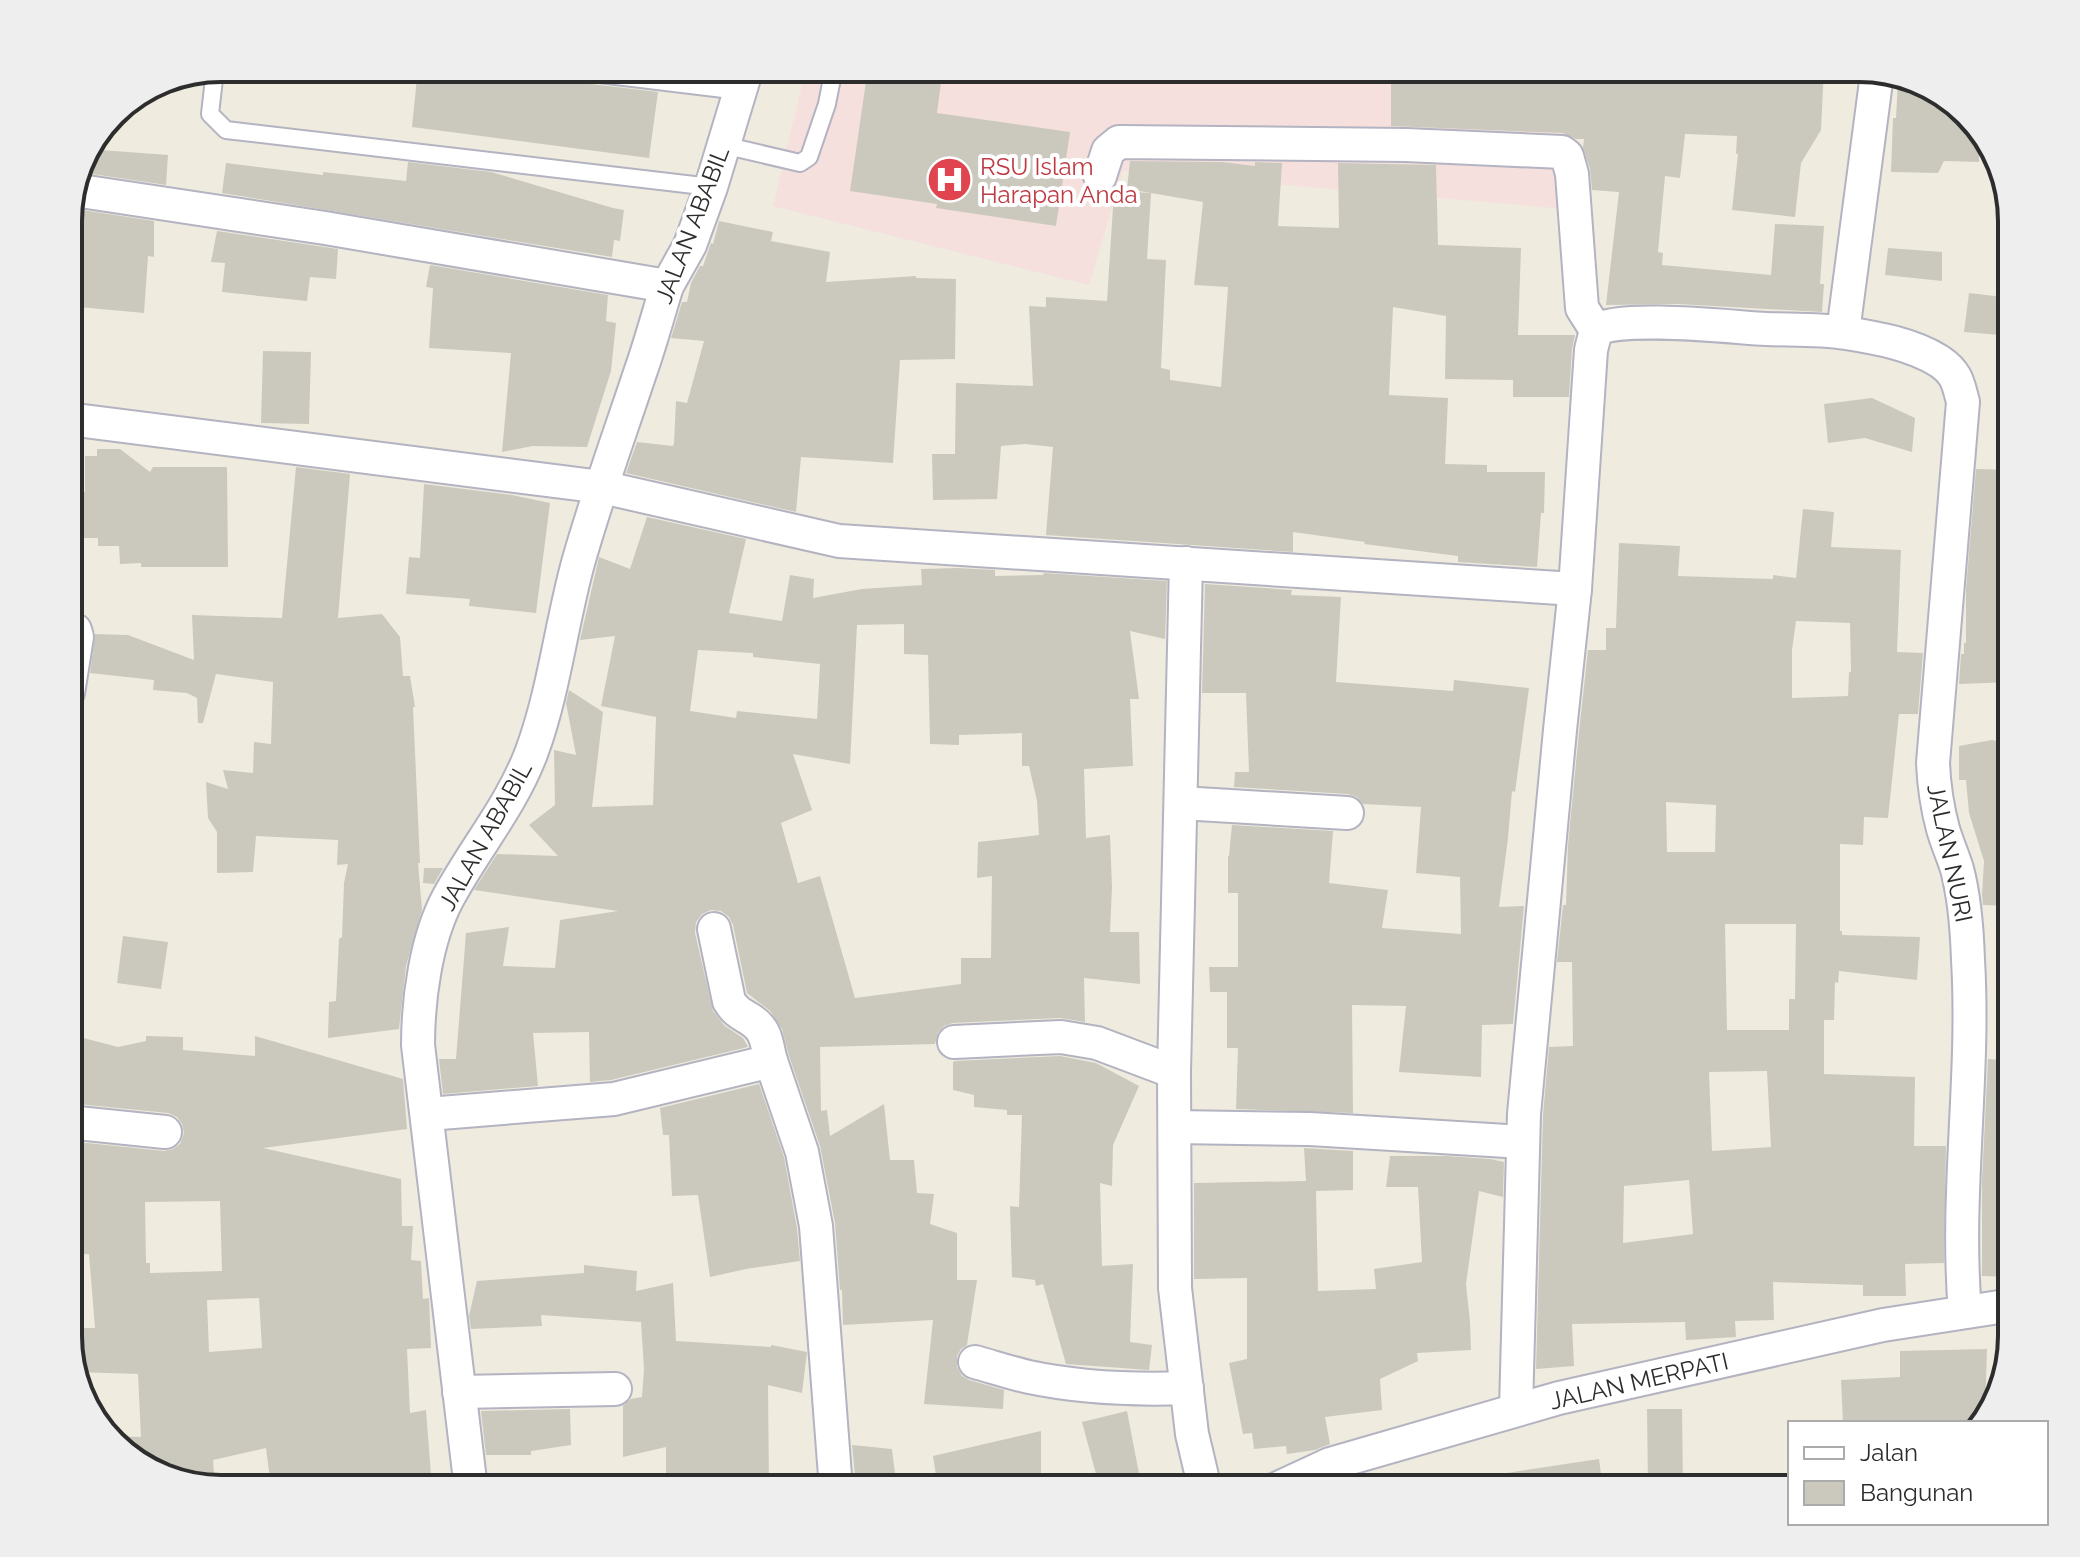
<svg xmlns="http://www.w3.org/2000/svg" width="2080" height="1557" viewBox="0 0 2080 1557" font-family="Raleway,sans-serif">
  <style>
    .medical { fill: #f6e0dd }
    .building { fill: #cbc9bd; fill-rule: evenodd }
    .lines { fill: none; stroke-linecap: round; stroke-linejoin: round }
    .lane-casing { stroke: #b3b3c1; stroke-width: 20 }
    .street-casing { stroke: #b3b3c1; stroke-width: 36 }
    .lane { stroke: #fff; stroke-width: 16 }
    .street { stroke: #fff; stroke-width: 32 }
    .labels { text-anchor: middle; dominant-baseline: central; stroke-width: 8; stroke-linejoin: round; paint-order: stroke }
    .health-label { font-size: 24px; fill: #be3a42; stroke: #fff; text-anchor: start }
    .street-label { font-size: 24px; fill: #2d2d2d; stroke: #fff }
    .rim { fill: none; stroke: #2d2d2d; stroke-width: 4 }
  </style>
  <rect width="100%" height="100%" fill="#efebdf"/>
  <path class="medical" d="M806,68h773l-2,142 -454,-39 -34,114 -316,-79z"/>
  <g class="building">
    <path d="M418,68h96l26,3 3,5 6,3 109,13 -9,66 -237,-31z"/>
    <path d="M868,68h75l-6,45 133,19 -14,94 -120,-18 1,-4 -87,-13z"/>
    <path d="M1391,68h433l-3,62 -20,33 -6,54 -63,-7 6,-56h-2l1,-18 -52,-2 -5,44 -15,-2 -7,76 5,1 -1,12 109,10 4,-51 49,2 -4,58h4l-2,28 -144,-8 -72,1 13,-113 -27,-2 -2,-21 -7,-21 1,-9h-8l-13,-6 -172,-7z"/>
    <path d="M1898,81l54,19 27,33v29l-35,-1 -6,12 -47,-1 2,-54h3z"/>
    <path d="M87,149l81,6 -2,30 -87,-13 5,-18z"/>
    <path d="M1130,161l92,1 33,4v-4l27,1 -4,63 61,2 -1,-65 98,2 2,80 83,3 -3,87h57l-3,14 -3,48h-56v-17l-68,-1 1,-63 -53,-9 -4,88 59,3 -3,66 42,1v7h58l-1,41h-3l-4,54 -79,-5v-6l-94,-12 1,-2 -72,-10v20l-247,-17 7,-88 -28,-3 -24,2 -4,53 -64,1 -1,-46h23l1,-71 77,3 -4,-80 17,1v-10l61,4 7,-110 37,2 -24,-4zM1151,193l52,9 -9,83 34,2 -7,100 -51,-7v-10l-9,-2 5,-108 -19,-1z"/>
    <path d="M408,162l83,10 122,36 11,2 -4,31 -6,-1 -2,17 -390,-64 4,-30 97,12v-3l83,9z"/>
    <path d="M69,208l85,13v36l-6,-1 -4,57 -76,-7z"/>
    <path d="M719,221l54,11 -2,9 59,11 -4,30 90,-6v2l40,1 -1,80 -55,1 -7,103 -92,-6 -5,55 -170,-39 11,-31 36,4 1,-3 2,-42 11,2 17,-62 -33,-3 11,-36h5l4,-19 9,-17h3l8,-23 2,1z"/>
    <path d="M217,231l121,18 -2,30 -26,-2 -3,24 -85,-9 3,-29 -14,-1z"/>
    <path d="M1888,248l54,4v29l-57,-6z"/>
    <path d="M430,265l178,30 -2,26 10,2 -5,48 -24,76 -54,-1 -31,6 9,-99 -82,-5 4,-60 -7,-1z"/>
    <path d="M1969,293l43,5v38l-48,-4z"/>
    <path d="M263,351l48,1 -2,72 -48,-1z"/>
    <path d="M1872,398l43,20 -3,34 -47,-14 -37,5 -4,-39z"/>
    <path d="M97,449h23l30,23 3,-5h74l1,100h-87v-4l-21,1 -1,-18h-21v-8h-30v-45l17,-1v-36h12z"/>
    <path d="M296,467l54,7 -12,144 44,-4 18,23 3,39h7l5,31h-2l7,156h-2l4,47 -16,56 -7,63 -71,9 1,-36 7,-1 3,-62 3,-2 2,-54 4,-19 -11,1 1,-25 -82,-4 -3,36 -36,1v-41l-9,-14 -2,-36 22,7 -5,-19 30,3 1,-31 17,2 2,-62 -57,-8 -13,49h-5l-1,-25 -10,-5 -34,-3 1,-10 -64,-7 5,-39 33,1 66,25 -2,-45 90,3z"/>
    <path d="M1976,469l36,1v212l-53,2 2,-30h3v-11h2v-54z"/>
    <path d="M424,484l88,11 38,8 -14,110 -67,-7 1,-7 -64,-5 3,-37 11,1z"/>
    <path d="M1803,509l31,3 -3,35 70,3 -4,102 26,1 -5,61h-19l-11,104 -24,-1 -1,28 -23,-1v87h2v4l78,2 -3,43 -78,-9 -1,12 -3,-1 -1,38h-10v54l91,3 -1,69h32l-2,117 -39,1 1,32h-43v-11l-90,-3 1,38 -39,1 1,16 -50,3 -1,-18 -113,2 2,42 -38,3 7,-254 6,-68 24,-1 -1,-84h-15l6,-57h3l2,-60 11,-113 9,-82h18v-22h10l3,-85 61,3 -2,30 95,3v-4l23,3zM1796,621l54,2 1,49h-2l-1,24 -56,2v-48zM1666,802l50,3 -1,47h-48zM1725,924h71l-1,75h-6v31h-62zM1767,1071l4,76 -59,4 -3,-79zM1689,1180l4,54 -70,9 1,-57z"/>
    <path d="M647,517l99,22 -17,74 53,8 8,-46 24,4 -1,19 49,-9 60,-4 -1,-16 36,-1 38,2v6l48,-1 1,-2 123,8 -2,58 -35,-8 9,68h-9l3,67 -49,3 2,69 24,-3 2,52 -2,45h29l1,52 -56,-6 1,44 -25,-4 -107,5 -9,3 -6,7 -3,11 -115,3 1,64 6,-1 3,26 54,-32 6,56h24l3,33 17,1 -4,30 27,9v47h20l-10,65 -6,4 -4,7v11l5,9 7,4 35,10 -1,19 -79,-5 9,-84 -90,5 -1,-35h-2l-5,-67 -15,-77 -31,-90 -7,-27 -12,-18 -23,-18 -14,-68 -4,-8 -8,-6 -10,-1 -9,4 -6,8 -1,11 18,78 12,15 18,12 5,9 -137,33 -21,2 -1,-50 -56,1 5,53 -95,8 -4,-35h17l10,-126 43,-6 -6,39 52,2 5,-48 58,-9 -144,-21 23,-36 61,2 -29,-31 26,-20 -1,-55 22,5 -10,-52 3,-13 34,22 -11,95 61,-2 3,-88 -55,-11 14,-70 -35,4 19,-83 31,12zM904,624v30l24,1 2,89 29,1v-10l63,-2v33h7l8,35 2,34 -61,7 -1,36 15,-2 -1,82h-30v26l-106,14 -35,-122 -22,7 -17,-60 31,-13 -19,-56 57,10 7,-139zM698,650l55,3v4l67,7 -3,55 -80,-8 -1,7 -46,-7z"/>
    <path d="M1205,584l87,6 -1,5 50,2 -5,85 117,9 1,-11 75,8 -14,104 -3,-1 -4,47 -9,69 25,-1 -11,118 -31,1 -1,52 -82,-5 7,-66 -54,-1 1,108 -117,-4 2,-61h-11v-56h-17l-1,-25h29v-74h-10v-37h1l3,-31 101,6 -4,52 59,7 -6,38 79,6 -1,-57 -44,-4 5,-66 -58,-3 -6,-7 -9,-3 -114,-7 1,-15h14l-3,-79h-44z"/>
    <path d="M1992,740l20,4v162l-29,-1 -1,-10 2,-34 -15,-48 -3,-33h-7v-34z"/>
    <path d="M424,868h19l-9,16 -11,-1z"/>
    <path d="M123,936l45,6 -7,47 -44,-6z"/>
    <path d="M68,1034l50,13 28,-6v-5l37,1v13l72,6v-20l148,43 4,50 -144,19 138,31 1,47h11l-2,34 10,1 2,38 6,-1 2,50 -24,1 3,64 16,-3 5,65 -18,3 2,11h-47l-1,-13 -96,11 -5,-39 -53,12 2,27 -87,-30 -18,-21 31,1 -3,-63 -63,-2 -7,-27v-17h27l-6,-74 -21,1v-114l96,10 9,-2 7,-5 4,-11 -2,-9 -5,-7 -9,-4 -100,-10zM220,1201l2,70 -72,2v-10h-4l-1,-61zM259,1298l3,50 -53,4 -2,-52z"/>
    <path d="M1060,1056l36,7 43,23 -26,59 -1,41 -12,-3 2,83 31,-2 -3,78 22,3 -3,25 -83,-6 -23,-80 -7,2 -1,-6 -23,-3 -2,-71 9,1 3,-92h-15v-5l-33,-3v-12l-21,-5v-28l2,-1z"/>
    <path d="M1988,1059l24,2v216l-30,-1v-95z"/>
    <path d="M759,1084l25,73 13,71 3,33 -54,8 -36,8 -12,-82 -26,1 -3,-61h-6l-3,-27z"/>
    <path d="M1304,1148l49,3v39l-37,1 2,100 58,-2 -2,-20 48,-7 -4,-75h-32l4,-31h57l43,3 14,3 -1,35 -24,-6 -13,93 4,38 1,28 -54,3 1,8 -38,18 2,31 -57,7 5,27 -15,6 -28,4 -1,-8 -32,3 -2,-16 -9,1 -14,-71 18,-4v-81l-53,1v-96l112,-2z"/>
    <path d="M584,1265l53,6 -1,20 37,-8 3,58 95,6v-2l36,7 -5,41 -34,-8 1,104h-103v-42l-43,10v-51l8,-7 11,-2 2,-28 -3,-47 -100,-7 1,11 -71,3 -2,-13 8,-35 107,-8z"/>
    <path d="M1987,1349l-2,65 -3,9h-139l-2,-43 59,-3v-26z"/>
    <path d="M570,1409l1,36 -40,6v4h-45l-5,-44z"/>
    <path d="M1647,1409h35l1,80h-35z"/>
    <path d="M1127,1411l15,78h-42l-18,-67z"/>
    <path d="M1041,1431v58h-103l-5,-33z"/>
    <path d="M852,1445l40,4 4,33 -40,4z"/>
    <path d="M1599,1459l4,30h-102l-1,-15z"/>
  </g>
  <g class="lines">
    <defs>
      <g id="lane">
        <path d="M550,68l190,23"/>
        <path d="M215,70l-5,44 16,16 485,57"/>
        <path d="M723,145l77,18 9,-6 18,-53 7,-36"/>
      </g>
      <g id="street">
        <path d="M1100,176l8,-25 11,-9 287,3 156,7 5,4 5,18 10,134 14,22"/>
        <path d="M74,190l251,38 342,58"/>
        <path d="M1843,332l34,-258"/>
        <path d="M68,419l534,68 237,54 736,48"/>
        <path d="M1186,563l-12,509 1,216 17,146 13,55"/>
        <path d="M68,693l9,-56 -2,-7 -7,-3"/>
        <path d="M1181,803l166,10"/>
        <path d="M714,929l15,72c10,17 21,14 31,27 7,8 8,23 11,33"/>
        <path d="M954,1042l107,-5 36,6 77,29"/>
        <path d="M428,1114l186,-15 157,-38 31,91 14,74 20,263"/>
        <path d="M68,1122l97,10"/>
        <path d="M1175,1127l135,2 213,13"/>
        <path d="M975,1362c18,5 36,11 54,15 52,11 105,13 158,11"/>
        <path d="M459,1392l156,-3"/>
        <path d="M1516,1409l8,-295 36,-384 15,-141 16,-239 5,-20c27,-15 134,-3 170,-1 26,1 54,0 80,4 31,5 66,11 93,28 18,12 19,22 24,41l-30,361c1,23 4,44 10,66 4,14 10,27 14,40 8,30 10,60 11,91 7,117 -13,235 -3,352"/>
        <path d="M471,1489l-53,-444c0,-46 8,-106 30,-147 27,-50 64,-93 84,-147 22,-60 29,-126 46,-188 18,-64 41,-127 62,-190 10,-28 18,-58 27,-87l23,-41 21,-58 36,-119"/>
        <path d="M1276,1489l54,-25 229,-66 324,-73 129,-20"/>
      </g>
    </defs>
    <use href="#lane" class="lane-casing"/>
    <use href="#street" class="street-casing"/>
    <use href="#lane" class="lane"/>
    <use href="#street" class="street"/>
  </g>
  <defs>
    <symbol id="hospital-disc" viewBox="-11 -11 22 22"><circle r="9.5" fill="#e0444e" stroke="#fff"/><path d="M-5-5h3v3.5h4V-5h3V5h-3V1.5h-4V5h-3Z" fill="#fff"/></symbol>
  </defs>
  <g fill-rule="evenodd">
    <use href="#hospital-disc" x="924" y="154" width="51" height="51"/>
  </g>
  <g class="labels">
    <g class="health-label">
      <text x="980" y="166">RSU Islam<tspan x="980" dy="28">Harapan Anda</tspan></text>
    </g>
    <g class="street-label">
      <text transform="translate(692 225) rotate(-69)">JALAN ABABIL</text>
      <text transform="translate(485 836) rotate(-61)">JALAN ABABIL</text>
      <text transform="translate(1950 853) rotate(78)">JALAN NURI</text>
      <text transform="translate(1639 1381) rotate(-13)">JALAN MERPATI</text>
    </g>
  </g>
  <path d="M0 0H2080V1557H0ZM221 82H1859A139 139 0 0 1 1998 221V1336A139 139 0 0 1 1859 1475H221A139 139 0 0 1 82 1336V221A139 139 0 0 1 221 82Z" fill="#eee" fill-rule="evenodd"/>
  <path class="rim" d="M221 82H1859A139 139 0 0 1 1998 221V1336A139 139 0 0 1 1859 1475H221A139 139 0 0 1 82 1336V221A139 139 0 0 1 221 82Z"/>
  <rect x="1788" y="1421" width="260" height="104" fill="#ffffff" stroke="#ababab" stroke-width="2"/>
  <rect x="1804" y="1447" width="40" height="12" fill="#ffffff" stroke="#ababab" stroke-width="2"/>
  <text x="1860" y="1461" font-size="24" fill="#2d2d2d">Jalan</text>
  <rect x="1804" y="1481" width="40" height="24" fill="#cbc9bd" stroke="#ababab" stroke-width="2"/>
  <text x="1860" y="1501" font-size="24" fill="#2d2d2d">Bangunan</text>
</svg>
